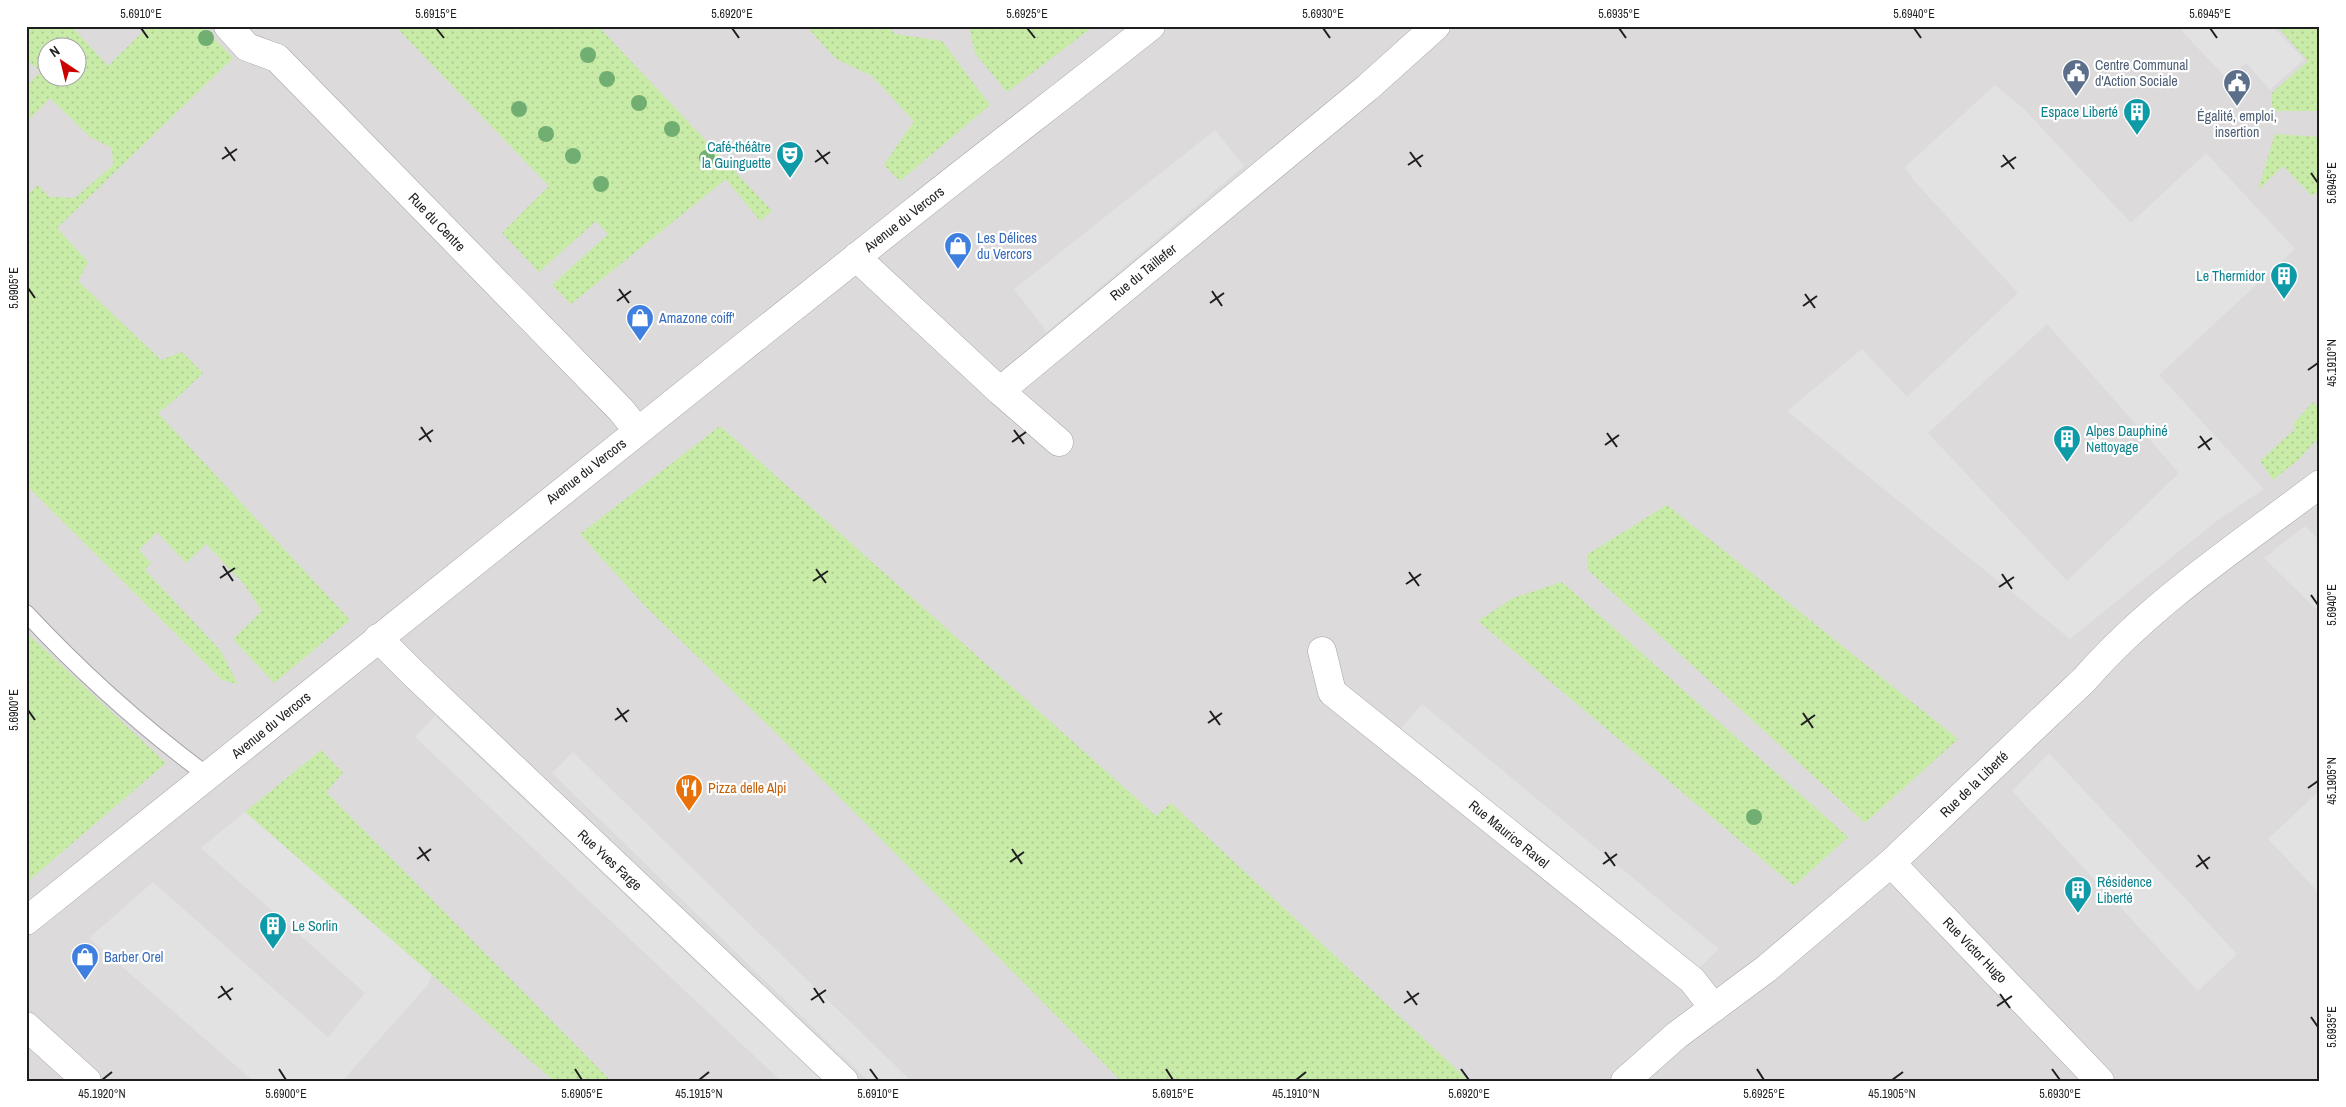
<svg xmlns="http://www.w3.org/2000/svg" width="2346" height="1107" viewBox="0 0 2346 1107" font-family="'Archivo Narrow',sans-serif">
  <style>
    .residential { fill: #dcdada; fill-rule: evenodd }
    .grass { fill: url(#grass-dots); fill-rule: evenodd }
    .parking { fill: #e2e2e2; fill-rule: evenodd }
    .lines { fill: none; stroke-linecap: round; stroke-linejoin: round }
    .service-casing { stroke: #a5a5a5; stroke-width: 18 }
    .minor-casing { stroke: #a5a5a5; stroke-width: 29 }
    .tertiary-casing { stroke: #a5a5a5; stroke-width: 29 }
    .service { stroke: #fff; stroke-width: 16 }
    .minor { stroke: #fff; stroke-width: 28 }
    .tertiary { stroke: #fff; stroke-width: 28 }
    .tree { fill: #70af71 }
    .ticks { fill: none; stroke: #1e1e1e; stroke-width: 2 }
    .labels { text-anchor: middle; dominant-baseline: central; stroke-width: 4.5; stroke-linejoin: round; paint-order: stroke }
    .service-label { font-size: 14px; fill: #4e5e75; stroke: #fff; text-anchor: start }
    .culture-label { font-size: 14px; fill: #0d838f; stroke: #fff; text-anchor: end }
    .street-label { font-size: 14px; fill: #1e1e1e; stroke: #fff }
    .shop-label { font-size: 14px; fill: #366cbe; stroke: #fff; text-anchor: start }
    .food-label { font-size: 14px; fill: #c56008; stroke: #fff; text-anchor: start }
    .neatline { fill: none; stroke: #1e1e1e; stroke-width: 2 }
    .ticks-label { font-size: 12px; text-anchor: middle; fill: #1e1e1e }
  </style>
  <defs>
    <pattern id="grass-dots" width="8" height="8" patternUnits="userSpaceOnUse" patternTransform="scale(1.25)"><rect width="8" height="8" fill="#c8eba7"/><path d="M2 2h.1M6 6h.1" fill="none" stroke="#abc98f" stroke-width="1.8" stroke-linecap="round"/></pattern>
  </defs>
  <rect width="100%" height="100%" fill="#efebe3"/>
  <path class="residential" d="M26,26h2294v1055h-2294zM48,48h30v30h-30z"/>
  <g class="grass">
    <path d="M26,26h45l37,40 41,-40h53l31,32 -176,170 31,34 -10,19 83,79 21,-8 21,21 -24,23 -21,17 192,207 -76,63 -41,-44 29,-28 -18,-27 -38,-40 -20,19 -29,-31 -18,18 12,13 -6,7 75,80 18,34 -16,-4 -196,-195v-289l12,-11 11,12 26,1 38,-33 -1,-17 -22,-11 -40,-39 -24,25v-37l15,-14 -15,-13zM48,48h30v30h-30z"/>
    <path d="M395,26h203l174,185 -12,10 -34,-42 -155,125 -19,-19 56,-51 -12,-13 -57,51 -37,-39 47,-47z"/>
    <path d="M806,26h82l7,8 47,7 48,64 -90,76 -16,-16 30,-44 -42,-45 -36,-17z"/>
    <path d="M969,26h125l-87,66 -32,-39z"/>
    <path d="M2320,26v23l-3,3 3,4v55h-48v-18l36,-32 -30,-34z"/>
    <path d="M2275,134l45,3v52l-8,7 -29,-30 -25,24z"/>
    <path d="M2313,402l7,7v27l-22,24 -25,20 -13,-19 35,-32 -2,-5z"/>
    <path d="M720,426l436,390 15,-13 298,278h-348l-349,-352 -126,-122 -66,-73z"/>
    <path d="M1667,505l291,234 -93,84 -277,-253v-16z"/>
    <path d="M1562,582l286,255 -54,49 -316,-265 35,-23z"/>
    <path d="M26,632l140,131 -140,120z"/>
    <path d="M321,750l22,23 -17,19 285,289h-57l-309,-269z"/>
  </g>
  <g class="parking">
    <path d="M2177,26h102l-3,4 28,29 -34,31 -24,-27 -19,16z"/>
    <path d="M1995,85l30,25 106,113 75,-70 89,96 -136,126 105,114 -46,31 -148,119 -283,-228 75,-62 45,48 111,-104 -104,-112 -9,-14zM2047,324l132,149 -112,108 -139,-148z"/>
    <path d="M1215,130l29,36 -197,166 -33,-43z"/>
    <path d="M2305,526l15,15v72l-56,-55z"/>
    <path d="M1422,704l297,245 -25,24 -297,-240z"/>
    <path d="M435,716l387,365h-41l-366,-344z"/>
    <path d="M573,752l338,329h-43l-316,-308z"/>
    <path d="M2049,753l188,201 -39,37 -186,-200z"/>
    <path d="M2320,790v104l-52,-55z"/>
    <path d="M245,812l187,163 -5,11 -85,95h-89l-164,-143 64,-56 175,155 37,-44 -164,-145z"/>
  </g>
  <g class="lines">
    <defs>
      <path id="service" d="M26,613c56,60 116,114 182,163"/>
      <g id="minor">
        <path d="M228,26l19,21 30,11 344,352 16,20"/>
        <path d="M856,257l144,134 367,-303 69,-62"/>
        <path d="M1000,391l59,51"/>
        <path d="M378,638l35,35 431,408"/>
        <path d="M1322,651l10,41 360,288 22,28"/>
        <path d="M1891,863l209,218"/>
        <path d="M26,1026l61,55"/>
        <path d="M1625,1081l52,-46 89,-66 125,-106 194,-184c67,-77 155,-134 235,-195"/>
      </g>
      <path id="tertiary" d="M26,921c295,-237 590,-473 886,-708 79,-63 160,-124 239,-187"/>
    </defs>
    <use href="#service" class="service-casing"/>
    <use href="#minor" class="minor-casing"/>
    <use href="#tertiary" class="tertiary-casing"/>
    <use href="#service" class="service"/>
    <use href="#minor" class="minor"/>
    <use href="#tertiary" class="tertiary"/>
  </g>
  <g class="tree">
    <circle cx="206" cy="38" r="8"/>
    <circle cx="588" cy="55" r="8"/>
    <circle cx="607" cy="79" r="8"/>
    <circle cx="639" cy="103" r="8"/>
    <circle cx="519" cy="109" r="8"/>
    <circle cx="672" cy="129" r="8"/>
    <circle cx="546" cy="134" r="8"/>
    <circle cx="573" cy="156" r="8"/>
    <circle cx="707" cy="158" r="8"/>
    <circle cx="601" cy="184" r="8"/>
    <circle cx="1754" cy="817" r="8"/>
  </g>
  <path class="ticks" d="M141,28l7,10M436,28l8,10M732,28l7,10M1027,28l8,10M1323,28l7,10M1619,28l7,10M1914,28l7,10M2210,28l7,10M225,147l10,14M817,150l11,14M1410,152l11,15M2003,155l11,14M222,159l15,-10M815,162l15,-10M1408,165l15,-10M2001,167l15,-10M2311,173l7,10M28,288l7,10M619,289l10,14M1212,291l10,15M1805,294l10,14M617,301l14,-10M1210,303l14,-10M1803,306l14,-10M2308,370l10,-7M421,427l10,15M1014,430l10,14M1607,433l10,14M2200,436l10,14M419,440l14,-10M1012,442l14,-10M1605,445l14,-10M2198,448l14,-10M223,566l10,15M816,569l10,14M1409,572l10,14M2002,574l10,15M220,578l15,-10M813,581l15,-10M1406,584l15,-10M1999,587l15,-10M2311,595l7,10M617,708l10,14M28,710l7,10M1210,711l10,14M1803,713l10,15M615,720l14,-10M1208,723l14,-10M1801,725l14,-10M2308,788l10,-7M419,847l10,14M1012,849l10,15M1605,852l10,14M2198,855l10,14M417,859l14,-10M1010,862l14,-10M1603,864l14,-10M2196,867l14,-10M221,986l10,14M814,988l10,15M1407,991l10,14M2000,994l10,14M218,998l15,-10M811,1000l15,-10M1404,1003l15,-10M1997,1006l15,-10M2311,1017l7,10M279,1069l7,11M575,1069l7,11M870,1069l8,11M1166,1069l7,11M1461,1069l8,11M1757,1069l7,11M2052,1069l8,11M102,1080l10,-8M699,1080l10,-8M1296,1080l10,-8M1892,1080l11,-8"/>
  <defs>
    <symbol id="civic-pin" viewBox="-11 -11 22 30"><path d="M0 17L-7.5 6A9.5 9.5 0 1 1 7.5 6Z" fill="#5c6f8a" stroke="#fff"/><path d="M-.6-6.5H3V-4.5H.6V-3L4-1V1h2V6H-6V1h2V-1L-.6-3ZM-1.2 2.5V6h2.4V2.5Z" fill="#fff"/></symbol>
    <symbol id="building-pin" viewBox="-11 -11 22 30"><path d="M0 17L-7.5 6A9.5 9.5 0 1 1 7.5 6Z" fill="#0f9aa8" stroke="#fff"/><path d="M-4-6H4V6H1V3H-1V6H-4ZM-2.5-4.3h1.7v1.8h-1.7ZM.8-4.3h1.7v1.8H.8ZM-2.5-1h1.7V.8h-1.7ZM.8-1h1.7V.8H.8Z" fill="#fff"/></symbol>
    <symbol id="theatre-pin" viewBox="-11 -11 22 30"><path d="M0 17L-7.5 6A9.5 9.5 0 1 1 7.5 6Z" fill="#0f9aa8" stroke="#fff"/><path d="M-5-5.5Q0-4 5-5.5V0Q5 5 0 6Q-5 5-5 0ZM-3.3-2.5H-1v1.5H-3.3ZM1-2.5H3.3v1.5H1ZM-2.8 1Q0 5.5 2.8 1Z" fill="#fff"/></symbol>
    <symbol id="shop-pin" viewBox="-11 -11 22 30"><path d="M0 17L-7.5 6A9.5 9.5 0 1 1 7.5 6Z" fill="#3f7fe0" stroke="#fff"/><path d="M-5-2.5h2.3a2.7 3.5 0 0 1 5.4 0H5L5.5 6h-11ZM-1.5-2.5h3a1.5 2.3 0 0 0-3 0Z" fill="#fff"/></symbol>
    <symbol id="restaurant-pin" viewBox="-11 -11 22 30"><path d="M0 17L-7.5 6A9.5 9.5 0 1 1 7.5 6Z" fill="#e8710a" stroke="#fff"/><path d="M-5-6h1v4h1v-4h1v4h1v-4h1v5L-1.5 .5V6h-2V.5L-5-1ZM5-6V6H3V1.5H1.5Q1.5-4 5-6Z" fill="#fff"/></symbol>
  </defs>
  <g fill-rule="evenodd">
    <use href="#civic-pin" x="2060" y="57" width="32" height="43"/>
    <use href="#civic-pin" x="2221" y="67" width="32" height="43"/>
    <use href="#building-pin" x="2121" y="96" width="32" height="43"/>
    <use href="#theatre-pin" x="774" y="139" width="32" height="43"/>
    <use href="#shop-pin" x="942" y="230" width="32" height="43"/>
    <use href="#building-pin" x="2268" y="260" width="32" height="43"/>
    <use href="#shop-pin" x="624" y="302" width="32" height="43"/>
    <use href="#building-pin" x="2051" y="423" width="32" height="43"/>
    <use href="#restaurant-pin" x="673" y="772" width="32" height="43"/>
    <use href="#building-pin" x="2062" y="874" width="32" height="43"/>
    <use href="#building-pin" x="257" y="910" width="32" height="43"/>
    <use href="#shop-pin" x="69" y="941" width="32" height="43"/>
  </g>
  <g class="labels">
    <g class="service-label">
      <text x="2095" y="65">Centre Communal<tspan x="2095" dy="16">d'Action Sociale</tspan></text>
      <text x="2237" y="116" text-anchor="middle">Égalité, emploi,<tspan x="2237" dy="16">insertion</tspan></text>
    </g>
    <g class="culture-label">
      <text x="2118" y="112">Espace Liberté</text>
      <text x="771" y="147">Café-théâtre<tspan x="771" dy="16">la Guinguette</tspan></text>
      <text x="2265" y="276">Le Thermidor</text>
      <text x="2086" y="431" text-anchor="start">Alpes Dauphiné<tspan x="2086" dy="16">Nettoyage</tspan></text>
      <text x="2097" y="882" text-anchor="start">Résidence<tspan x="2097" dy="16">Liberté</tspan></text>
      <text x="292" y="926" text-anchor="start">Le Sorlin</text>
    </g>
    <g class="street-label">
      <text transform="translate(904 219) rotate(-38)">Avenue du Vercors</text>
      <text transform="translate(437 222) rotate(46)">Rue du Centre</text>
      <text transform="translate(1143 272) rotate(-39)">Rue du Taillefer</text>
      <text transform="translate(586 471) rotate(-38)">Avenue du Vercors</text>
      <text transform="translate(271 725) rotate(-39)">Avenue du Vercors</text>
      <text transform="translate(1974 784) rotate(-44)">Rue de la Liberté</text>
      <text transform="translate(1509 834) rotate(39)">Rue Maurice Ravel</text>
      <text transform="translate(610 860) rotate(43)">Rue Yves Farge</text>
      <text transform="translate(1975 950) rotate(46)">Rue Victor Hugo</text>
    </g>
    <g class="shop-label">
      <text x="977" y="238">Les Délices<tspan x="977" dy="16">du Vercors</tspan></text>
      <text x="659" y="318">Amazone coiff'</text>
      <text x="104" y="957">Barber Orel</text>
    </g>
    <g class="food-label">
      <text x="708" y="788">Pizza delle Alpi</text>
    </g>
  </g>
  <rect width="2346" height="1107" fill="none" stroke="#ffffff" stroke-width="55"/>
  <g transform="translate(62 62) rotate(325)"><circle r="24" fill="#ffffff" stroke="#a5a5a5"/>
  <path d="M0-4L9 19L0 12L-9 19Z" fill="#cb0100"/>
  <text y="-8" font-size="14" font-weight="bold" text-anchor="middle" fill="#1e1e1e">N</text>
  </g>
  <rect x="28" y="28" width="2290" height="1052" class="neatline"/>
  <g class="ticks-label">
    <text x="141" y="18">5.6910°E</text>
    <text x="436" y="18">5.6915°E</text>
    <text x="732" y="18">5.6920°E</text>
    <text x="1027" y="18">5.6925°E</text>
    <text x="1323" y="18">5.6930°E</text>
    <text x="1619" y="18">5.6935°E</text>
    <text x="1914" y="18">5.6940°E</text>
    <text x="2210" y="18">5.6945°E</text>
    <text transform="translate(2332 183) rotate(-90)" y="4">5.6945°E</text>
    <text transform="translate(14 288) rotate(-90)" y="4">5.6905°E</text>
    <text transform="translate(2332 363) rotate(-90)" y="4">45.1910°N</text>
    <text transform="translate(2332 605) rotate(-90)" y="4">5.6940°E</text>
    <text transform="translate(14 710) rotate(-90)" y="4">5.6900°E</text>
    <text transform="translate(2332 781) rotate(-90)" y="4">45.1905°N</text>
    <text transform="translate(2332 1027) rotate(-90)" y="4">5.6935°E</text>
    <text x="102" y="1098">45.1920°N</text>
    <text x="286" y="1098">5.6900°E</text>
    <text x="582" y="1098">5.6905°E</text>
    <text x="699" y="1098">45.1915°N</text>
    <text x="878" y="1098">5.6910°E</text>
    <text x="1173" y="1098">5.6915°E</text>
    <text x="1296" y="1098">45.1910°N</text>
    <text x="1469" y="1098">5.6920°E</text>
    <text x="1764" y="1098">5.6925°E</text>
    <text x="1892" y="1098">45.1905°N</text>
    <text x="2060" y="1098">5.6930°E</text>
  </g>
</svg>
